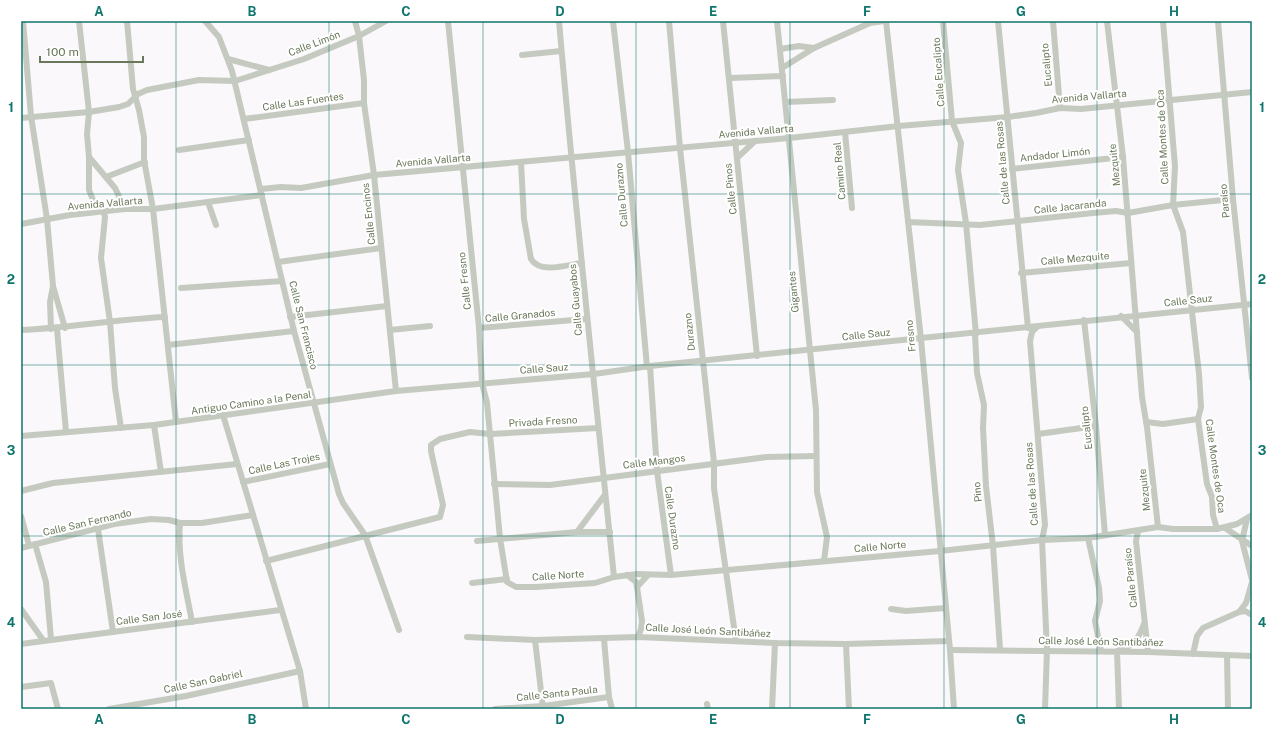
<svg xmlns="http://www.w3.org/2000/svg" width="1273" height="730" viewBox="0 0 1273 730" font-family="'Public Sans',sans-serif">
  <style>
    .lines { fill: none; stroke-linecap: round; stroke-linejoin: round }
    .minor { stroke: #c5cac0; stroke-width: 6 }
    .grid { fill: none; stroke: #0f766e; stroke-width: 1; stroke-opacity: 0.55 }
    .labels { text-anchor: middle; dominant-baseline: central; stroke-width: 4; stroke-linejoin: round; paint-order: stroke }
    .street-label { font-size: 10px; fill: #69785a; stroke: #fff }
    .neatline { fill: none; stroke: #0f766e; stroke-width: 1.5 }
    .grid-label { font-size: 13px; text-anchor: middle; font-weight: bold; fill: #0f766e }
  </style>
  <rect width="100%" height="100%" fill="#faf8fa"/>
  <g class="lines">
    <g class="minor">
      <path d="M23,21l8,95 16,103 6,67 12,42"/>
      <path d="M79,21l10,91 -2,22 2,23v33l4,10 11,13 1,4 -4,41 9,64 5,66 6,40"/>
      <path d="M127,21l6,68 6,21 5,27v23l9,49 23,213"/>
      <path d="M205,21l14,16 13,34 62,260 45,163 4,9 22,32 34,95"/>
      <path d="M355,21l4,15 5,44v23l10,72 22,216"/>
      <path d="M448,21l31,307 3,55 5,20 13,135 7,44 9,5h20l59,-4 19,-6 23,-3 34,1 269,-24 102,-11 46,-2 70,-11 15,2h44l20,-5 15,-9"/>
      <path d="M559,21c16,186 36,371 55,556"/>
      <path d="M613,21l15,131 19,215"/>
      <path d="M669,21l11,127 34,315v25l22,153"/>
      <path d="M723,21l34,335"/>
      <path d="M777,21l39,389 1,82 10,45 -3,24"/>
      <path d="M886,21l35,318 29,311 4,59"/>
      <path d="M943,21l9,100 9,22 -3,27 8,53 10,111"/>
      <path d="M998,21l30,307"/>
      <path d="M1053,21l7,87"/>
      <path d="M1107,21l16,136 19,240 5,30 11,100"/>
      <path d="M1163,21l12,145 -2,39 10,27 16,142 2,33 -3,12 9,65 5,13 1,18 4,14"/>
      <path d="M1218,21l15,178 19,179"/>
      <path d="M780,49l19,-3 15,2"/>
      <path d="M522,55l39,-4"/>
      <path d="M228,59l41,11"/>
      <path d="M782,68l32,-20 56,-25 14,-2"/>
      <path d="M730,78l53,-2"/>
      <path d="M786,102l47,-2"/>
      <path d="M21,118l68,-6 30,-5 9,-3 10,-10 9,-4 52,-10 36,1 69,-22 55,-23 27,-15"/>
      <path d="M244,119l120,-16"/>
      <path d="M845,132l7,76"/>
      <path d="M179,150l70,-10"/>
      <path d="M89,157l26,31 10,21"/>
      <path d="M737,158l18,-17"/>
      <path d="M521,162l3,57 7,40c9,15 36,6 51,4"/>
      <path d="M1012,169l111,-12"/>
      <path d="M106,177l39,-15"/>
      <path d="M261,189l20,-2 20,1 73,-13 415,-37 110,-12 109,-9 28,-4 24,-5 21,1 171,-17"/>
      <path d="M208,202l8,23"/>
      <path d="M908,222l72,3 113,-12 23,-2 12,2 45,-8 60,-6"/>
      <path d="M21,224l49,-9 55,-6h28l109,-14"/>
      <path d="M278,262l103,-14"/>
      <path d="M1021,273l110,-10"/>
      <path d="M181,288l101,-7"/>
      <path d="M1121,316l16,16"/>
      <path d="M290,317l97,-11"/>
      <path d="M1084,320l12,106 9,109"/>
      <path d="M1037,327l-5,5 -2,9 15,184 -3,15 5,110 -2,59"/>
      <path d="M479,328l107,-9"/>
      <path d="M51,329l-1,-27 3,-16"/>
      <path d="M57,329l9,103"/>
      <path d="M21,330c48,-2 96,-11 144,-13"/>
      <path d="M390,330l40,-4"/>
      <path d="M975,334l2,39 7,32 -1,23 3,58 7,60 7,103"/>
      <path d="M168,345l126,-14"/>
      <path d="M650,366l7,105 14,104"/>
      <path d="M223,415l77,256 6,38"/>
      <path d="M1146,422l17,2 35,-5"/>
      <path d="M154,425l7,47"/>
      <path d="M1038,434l58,-8"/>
      <path d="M21,436l133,-11 242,-34 198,-17 56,-8 602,-62"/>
      <path d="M243,482l87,-18"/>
      <path d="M494,484l56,1 217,-28 49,-1"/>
      <path d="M21,491l32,-8 184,-19"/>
      <path d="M21,516l8,29"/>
      <path d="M1247,519l-5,22 10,39"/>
      <path d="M180,523c-3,33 6,66 12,99"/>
      <path d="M1225,528l27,18"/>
      <path d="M98,529l15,103"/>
      <path d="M1138,531l-2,10 12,111"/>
      <path d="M577,532l27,-36"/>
      <path d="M1088,538l11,50 1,13 -5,20 6,30"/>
      <path d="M477,541l100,-9h33"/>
      <path d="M35,544l11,38 5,57"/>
      <path d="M21,548l93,-24 37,-5 18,1 11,3h22l51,-8"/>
      <path d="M266,561l174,-44 3,-12 -12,-54v-6l9,-6 30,-7 20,2 108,-6"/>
      <path d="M627,575l9,7 1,5 5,34 -1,8 -3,8"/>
      <path d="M472,583l35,-4"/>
      <path d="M637,587l11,-12"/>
      <path d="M21,609l22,31"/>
      <path d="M891,609l15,2 40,-3"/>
      <path d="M1239,612l7,-9 6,-21"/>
      <path d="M467,637l68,3 103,-3 137,6 71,1 103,-3"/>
      <path d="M604,639l5,58 3,12"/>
      <path d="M535,640l8,68"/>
      <path d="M21,644l259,-34"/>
      <path d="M846,644l3,65"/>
      <path d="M950,650l198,2 104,4"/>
      <path d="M1193,654l4,-18 6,-8 36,-16 6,-1 7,4"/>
      <path d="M1227,655l1,54"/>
      <path d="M21,687l30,-4 7,26"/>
      <path d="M707,704l1,5"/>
      <path d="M109,709l77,-13 114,-25"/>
      <path d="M495,709l48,-3 66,-9"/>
      <path d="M772,709l3,-66"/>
      <path d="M1119,709l-2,-58c15,-3 22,-13 27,-27"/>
    </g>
  </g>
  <path class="grid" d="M176,21v688M329,21v688M483,21v688M636,21v688M790,21v688M944,21v688M1097,21v688M21,194h1231M21,365h1231M21,536h1231"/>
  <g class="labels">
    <g class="street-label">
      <text transform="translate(314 43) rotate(-21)">Calle Limón</text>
      <text transform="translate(1046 65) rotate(-95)">Eucalipto</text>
      <text transform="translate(938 72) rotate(-94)">Calle Eucalipto</text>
      <text transform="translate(1089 96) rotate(-5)">Avenida Vallarta</text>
      <text transform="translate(303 101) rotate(-8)">Calle Las Fuentes</text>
      <text transform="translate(756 131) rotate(-5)">Avenida Vallarta</text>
      <text transform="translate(1162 137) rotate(-93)">Calle Montes de Oca</text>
      <text transform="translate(1055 154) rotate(-6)">Andador Limón</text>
      <text transform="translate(433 160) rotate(-5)">Avenida Vallarta</text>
      <text transform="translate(1002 163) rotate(-95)">Calle de las Rosas</text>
      <text transform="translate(1114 165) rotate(-96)">Mezquite</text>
      <text transform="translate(839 171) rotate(-95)">Camino Real</text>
      <text transform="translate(730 189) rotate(-96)">Calle Pinos</text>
      <text transform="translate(621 195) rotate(-95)">Calle Durazno</text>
      <text transform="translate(1224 201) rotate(-95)">Paraíso</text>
      <text transform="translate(105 203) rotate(-5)">Avenida Vallarta</text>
      <text transform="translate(1070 206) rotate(-6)">Calle Jacaranda</text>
      <text transform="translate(368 214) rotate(-96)">Calle Encinos</text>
      <text transform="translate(1075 258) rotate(-5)">Calle Mezquite</text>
      <text transform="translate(464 281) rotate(-96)">Calle Fresno</text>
      <text transform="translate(793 292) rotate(-95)">Gigantes</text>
      <text transform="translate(575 300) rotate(-95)">Calle Guayabos</text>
      <text transform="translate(1188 300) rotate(-6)">Calle Sauz</text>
      <text transform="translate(520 315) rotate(-5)">Calle Granados</text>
      <text transform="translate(304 325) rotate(76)">Calle San Francisco</text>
      <text transform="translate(689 332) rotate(-96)">Durazno</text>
      <text transform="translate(866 334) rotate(-6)">Calle Sauz</text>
      <text transform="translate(910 336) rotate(-96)">Fresno</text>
      <text transform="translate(544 368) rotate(-4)">Calle Sauz</text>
      <text transform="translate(251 402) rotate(-8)">Antiguo Camino a la Penal</text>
      <text transform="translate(543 421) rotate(-3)">Privada Fresno</text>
      <text transform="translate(1086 428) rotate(-96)">Eucalipto</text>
      <text transform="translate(654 461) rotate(-7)">Calle Mangos</text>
      <text transform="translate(284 463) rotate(-12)">Calle Las Trojes</text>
      <text transform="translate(1216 466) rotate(82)">Calle Montes de Oca</text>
      <text transform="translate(1031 484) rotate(-94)">Calle de las Rosas</text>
      <text transform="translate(1144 490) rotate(-96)">Mezquite</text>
      <text transform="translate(977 492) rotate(-95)">Pino</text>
      <text transform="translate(673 518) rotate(82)">Calle Durazno</text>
      <text transform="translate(87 522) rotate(-13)">Calle San Fernando</text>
      <text transform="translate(880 546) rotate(-5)">Calle Norte</text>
      <text transform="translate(558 575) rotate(-4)">Calle Norte</text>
      <text transform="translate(1130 578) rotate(-96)">Calle Paraíso</text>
      <text transform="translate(149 617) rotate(-7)">Calle San José</text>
      <text transform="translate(708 630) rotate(3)">Calle José León Santibáñez</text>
      <text transform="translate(1101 641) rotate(1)">Calle José León Santibáñez</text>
      <text transform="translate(203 681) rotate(-12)">Calle San Gabriel</text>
      <text transform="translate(557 693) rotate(-6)">Calle Santa Paula</text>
    </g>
  </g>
  <rect width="1273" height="730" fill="none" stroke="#ffffff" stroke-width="44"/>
  <path d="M40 56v6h103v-6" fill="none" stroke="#69785a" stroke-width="2"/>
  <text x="46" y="56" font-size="12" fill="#69785a" stroke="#ffffff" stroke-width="3" paint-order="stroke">100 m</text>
  <rect x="22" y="22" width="1229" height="686" class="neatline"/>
  <g class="grid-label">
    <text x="99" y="16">A</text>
    <text x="252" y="16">B</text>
    <text x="406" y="16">C</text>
    <text x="560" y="16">D</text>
    <text x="713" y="16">E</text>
    <text x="867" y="16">F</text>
    <text x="1021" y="16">G</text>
    <text x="1174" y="16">H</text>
    <text x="11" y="112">1</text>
    <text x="1262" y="112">1</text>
    <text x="11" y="284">2</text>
    <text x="1262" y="284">2</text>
    <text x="11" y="455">3</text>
    <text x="1262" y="455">3</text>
    <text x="11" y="627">4</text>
    <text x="1262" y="627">4</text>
    <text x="99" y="724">A</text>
    <text x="252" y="724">B</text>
    <text x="406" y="724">C</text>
    <text x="560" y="724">D</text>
    <text x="713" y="724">E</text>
    <text x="867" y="724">F</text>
    <text x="1021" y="724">G</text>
    <text x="1174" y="724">H</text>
  </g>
</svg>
